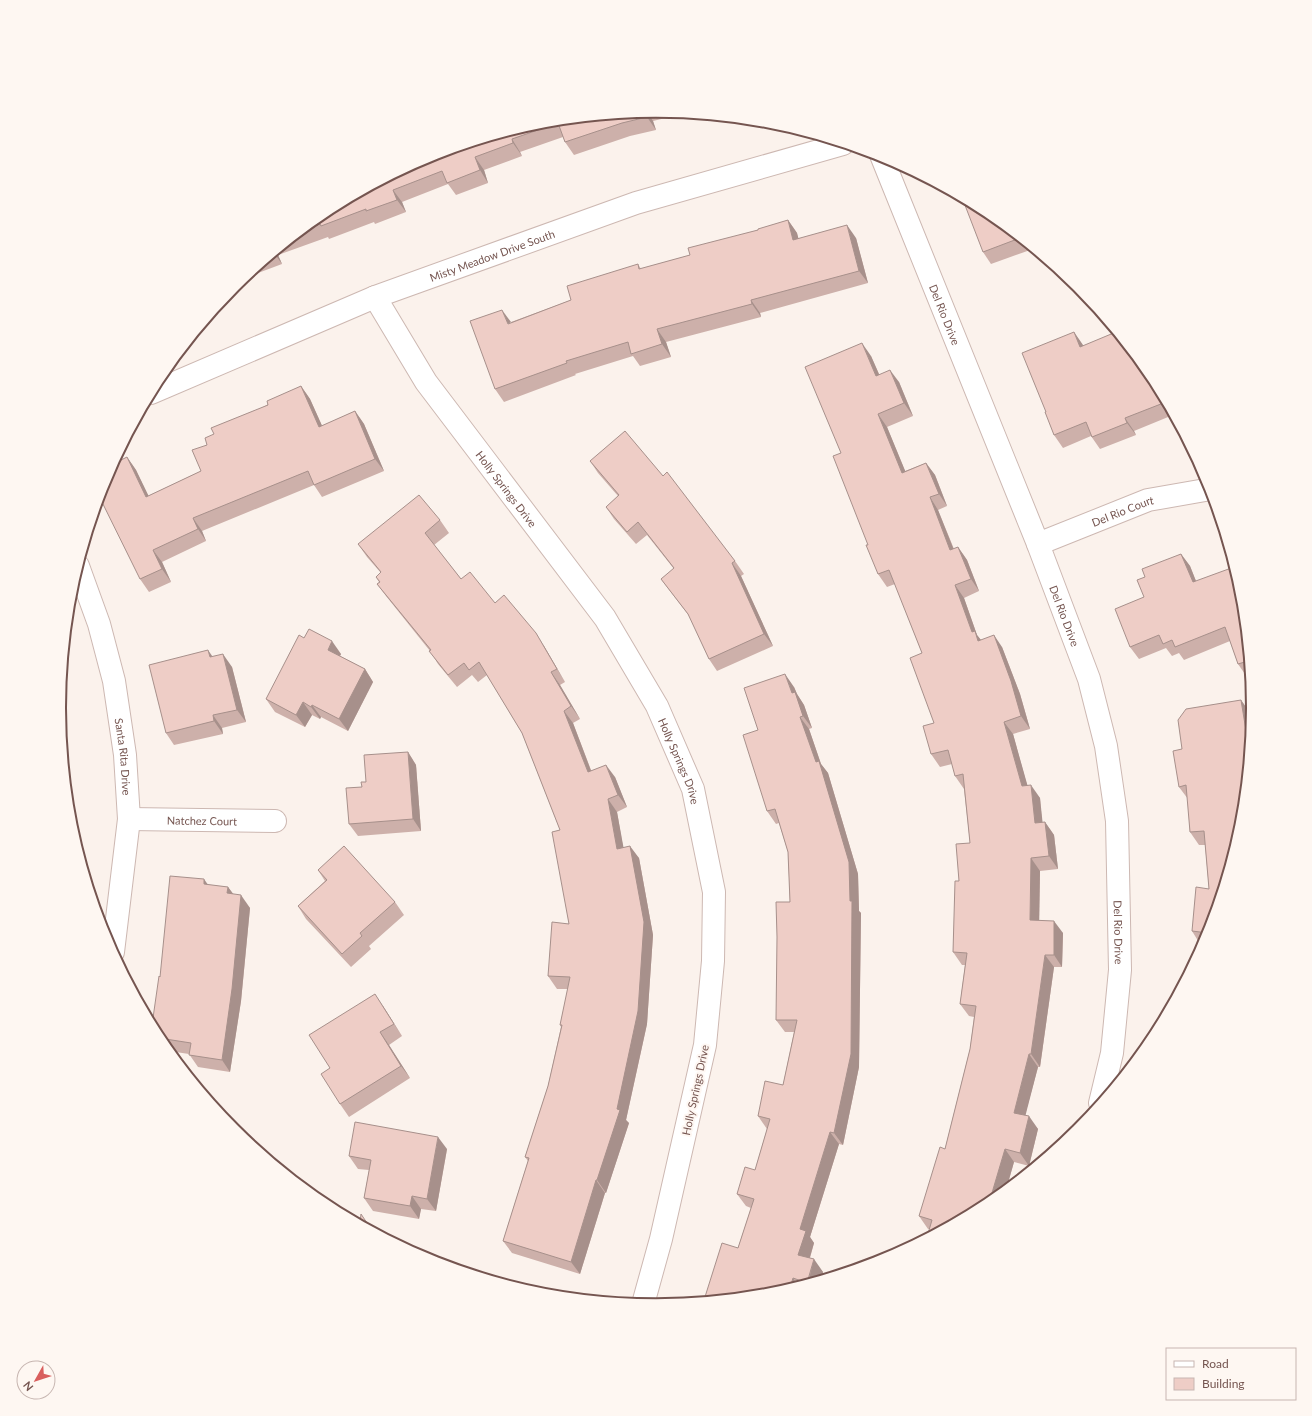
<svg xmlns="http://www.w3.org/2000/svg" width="1312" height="1416" viewBox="0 0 1312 1416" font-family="Lato,sans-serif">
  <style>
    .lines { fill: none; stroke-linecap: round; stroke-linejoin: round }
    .minor-casing { stroke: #cdb8b2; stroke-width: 24 }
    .minor { stroke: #fff; stroke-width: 22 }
    .wall { fill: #cdb0aa }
    .shaded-wall { fill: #a7908b }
    .building { fill: #eecdc6; stroke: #a7908b }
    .labels { text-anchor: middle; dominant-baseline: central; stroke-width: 4; stroke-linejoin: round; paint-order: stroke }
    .street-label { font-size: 11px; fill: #755550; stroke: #fef7f2 }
    .rim { fill: none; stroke: #755550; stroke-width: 2 }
  </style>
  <rect width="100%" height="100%" fill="#fbf2ec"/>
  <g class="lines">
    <defs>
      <g id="minor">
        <path id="s1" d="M881,155l157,389 51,135 17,67 11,75 3,149 -8,83 -12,50"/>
        <path id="s2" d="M375,297l51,85 179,236 52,88 36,83 21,103 -1,69 -8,84 -44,194 -18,65"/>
        <path id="s3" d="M151,393l224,-96 261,-94 207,-59"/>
        <path id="s4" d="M1038,544l110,-44 63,-11"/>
        <path id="s5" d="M78,566l21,58 15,57 11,74 4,64 -16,133"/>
        <path id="s6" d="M129,819l146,2"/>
      </g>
    </defs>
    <use href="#minor" class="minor-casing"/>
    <use href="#minor" class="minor"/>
  </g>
  <g class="wall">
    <path d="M656,111l26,3 -29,7 3,9 -26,6 -56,19 -9,-13 -2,-5 -43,15 2,4 -38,14 4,13 -32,12 -8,-11 -46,18 4,10 -31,12 -1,-2 -45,17 -1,-2 -50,18 4,9 -32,12 -1,-2 76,-63 215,-89z"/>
    <path d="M704,116l10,1 -8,2z"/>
    <path d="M988,212l45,37 -42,15 -8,-12z"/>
    <path d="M788,220l9,13 1,5h58l12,45 -108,30 1,4 -95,25 5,15 -31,9 -7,-10 -58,18 1,1 -72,27 -9,-13 16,-67 60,-22 67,-36 3,5 49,-14 68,-25z"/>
    <path d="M1074,332l9,14 70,31 20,38 -39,16 2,4 -36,14 -9,-13 -28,12 -9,-13 -8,-23z"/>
    <path d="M871,356l8,18 20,8 14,34 -26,11 18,44 21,-8 9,12 12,31 -9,4 16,39 4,-2 9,13 12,31 -15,7 13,37 4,5 21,7 18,47 10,35 -17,5 14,51 13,13 2,25 3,-1 9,13 4,34 -18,2 -1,49 24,13 -1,34h-8l-14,100h-2l-13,48 13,14 -9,37 -15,-4 -8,28 -19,15 -58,24h-1l-9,-13 26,-67 25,-100 4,-32 -5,-1 -9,-12 5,-39h-3l-9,-13 6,-71 11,-38 -6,-54 -9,-13 -3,-12 -12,3 -9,-13 3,-31 -12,-70 -27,-69 -8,3 -9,-13 -10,-29 -27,-92z"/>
    <path d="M301,386l9,13 12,27 33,-15 9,13 20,47 -62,26 -8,-12 -112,46 4,10 -44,21 9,20 -22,10 -9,-13 -13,-122 9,13 12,26 53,-25 6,-26 7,-11z"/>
    <path d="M590,461l145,100 9,13 -3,2 32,70 -56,25 -8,-12 -19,-42 -20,-26 -9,-12 13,-10 -27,-34 -11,9 -22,-25 -8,-12 12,-11 -20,-23z"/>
    <path d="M440,520l9,13 -15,12 27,34 34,24 49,43 21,36 -5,3 20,34 -7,4 18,47 24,7 12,30 -10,5 6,35 16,11 14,77 -6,89 -21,96 3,3 -23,70h-1l-25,81 -68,-21 -9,-12 25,-80 -3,-4 23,-71 13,-59 -1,-2 8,-36h-11l-9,-13 21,-52 -9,-94 -38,-97 -35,-58 -9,7 -6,-7 -15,12 -19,-23 -8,-13 -44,-55 -9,-12 2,-2 -3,-5 5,-4 -14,-16 -9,-13z"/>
    <path d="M1181,554l9,12 6,15 46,11 8,84 -3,1 -9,-13 -8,-23 -46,19 -5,-7 -7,3 -6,-8 -27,11 -9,-12 14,-50 1,-20z"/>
    <path d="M304,638l37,16 -1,2 25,13 8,13 -25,49 -27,-14 -1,2 -8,-4 -7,12 -30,-15 -9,-13z"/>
    <path d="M213,657l19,10 14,55 -24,6 1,6 -49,11 -8,-12z"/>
    <path d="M794,687l3,7 7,11 8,23 -3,1 12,35 7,9 30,101 1,37 2,2 -2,154 -16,78 -4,-1 -29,93 4,6 -4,15 13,14 -2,7 -49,15 -34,-46 13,-40 -5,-2 -9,-12 18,-24 12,-41 -9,-13 25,-31 11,-53h-9l-9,-12 14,-118 -2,-50 -9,-29 -3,1 -9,-13 -9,-81z"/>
    <path d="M1241,700l9,13 1,11 -10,101 -34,112 -4,7h-3l-8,-13 17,-42 -4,-44h-6l-9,-13 -2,-33 -9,-12 3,-38z"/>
    <path d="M408,752l8,13 5,66 -63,5 -9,-12 13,-37 4,-5z"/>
    <path d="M318,870l77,32 9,13 -35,31 2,3 -20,18 -45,-48 -8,-13 27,-25z"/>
    <path d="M208,885l20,2 5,7 17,14 -9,93 -11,71 -32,-5 -9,-13 -20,-3 -10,-12 -7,-14z"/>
    <path d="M383,1006l19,30 -13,9 21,33 -61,39 -9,-13 -10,-36z"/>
    <path d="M447,1149l-11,62 -15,-2 -2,10 -46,-8 -9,-13 5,-28 -11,-1 -9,-13z"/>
  </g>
  <g class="shaded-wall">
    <path d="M645,112h2l6,9 3,9 -9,-13z"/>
    <path d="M512,139l8,13 2,4 -9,-13z"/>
    <path d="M475,157l9,13 4,13 -8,-13z"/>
    <path d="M393,190l9,12 4,10 -9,-12z"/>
    <path d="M788,220l9,13 5,19 -9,-12z"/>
    <path d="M847,225l9,13 12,45 -9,-12z"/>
    <path d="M276,252l2,3 4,9 -8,-11z"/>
    <path d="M751,300l9,13 1,4 -9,-13z"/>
    <path d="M502,310l9,12 -3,2z"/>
    <path d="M657,329l9,13 5,15 -9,-13z"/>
    <path d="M1074,332l9,13 6,14 -9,-12z"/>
    <path d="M862,343l9,13 14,32 -9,-12z"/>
    <path d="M890,370l9,12 14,34 -9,-13z"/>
    <path d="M301,386l9,13 18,40 -9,-12z"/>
    <path d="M355,411l9,13 20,47 -9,-12z"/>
    <path d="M878,414l9,13 24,58 -9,-12z"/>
    <path d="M1125,418l9,13 2,4 -9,-12z"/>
    <path d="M127,457l9,13 19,39 -9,-12z"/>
    <path d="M926,463l9,12 12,31 -8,-12z"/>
    <path d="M930,497l8,13 21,53 -9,-13z"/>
    <path d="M193,518l9,13 4,10 -8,-12z"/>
    <path d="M958,547l9,13 12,31 -8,-12z"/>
    <path d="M153,550l9,12 9,20 -9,-13z"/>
    <path d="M1181,554l9,12 11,28 -8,-12z"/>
    <path d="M732,563l9,13 32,70 -9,-12z"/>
    <path d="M955,585l9,13 13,37 7,9 3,9 -15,-21z"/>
    <path d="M536,633l8,13 21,36 -8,-13z"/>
    <path d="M994,635l8,12 18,47 10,35 -9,-13z"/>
    <path d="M332,641l9,13 -5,9 -8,-13z"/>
    <path d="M208,650l9,13 -7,-6z"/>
    <path d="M223,654l9,13 14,55 -9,-12z"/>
    <path d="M365,669l8,13 -25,49 -9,-12z"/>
    <path d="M551,672l9,13 20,34 -9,-13z"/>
    <path d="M785,674l9,13 3,7 7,11 8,23 -9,-12 -11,-23z"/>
    <path d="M1241,700l9,13 1,11 -2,25z"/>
    <path d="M303,702l9,13 -7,12 -9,-12z"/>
    <path d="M312,705l9,12 -1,2 -9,-12z"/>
    <path d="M564,711l9,12 23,61 -8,-12z"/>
    <path d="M213,715l9,13 1,6 -9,-13z"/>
    <path d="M800,717l9,12 12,35 7,9 30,101 1,37 2,2 -2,154 -16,78 -9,-12 16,-232 -34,-139z"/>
    <path d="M1004,722l9,12 18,64 -9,-12z"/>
    <path d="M408,752l8,13 5,66 -8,-12z"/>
    <path d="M606,765l9,12 12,30 -9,-12z"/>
    <path d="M1031,785l9,13 4,38 -9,-13z"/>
    <path d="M608,799l9,13 9,49 -9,-12z"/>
    <path d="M1045,822l9,13 4,34 -9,-13z"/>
    <path d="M630,846l9,12 14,77 -6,89 -21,96 3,3 -23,70 -9,-13 20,-71z"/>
    <path d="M1031,858l9,13 -1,62 -9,-13z"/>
    <path d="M204,879l9,13 -9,-8z"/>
    <path d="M228,887l9,12 -10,-6z"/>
    <path d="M241,895l9,13 -9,93 -11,71 -8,-12z"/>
    <path d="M1054,921l9,12 -1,34 -8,-12z"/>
    <path d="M1045,955l9,12 -14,100 -9,-13z"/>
    <path d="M375,994l8,12 19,30 -8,-12z"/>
    <path d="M380,1032l9,13 21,33 -9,-12z"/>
    <path d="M1029,1054l9,13 -15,58 -9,-12z"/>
    <path d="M1029,1116l9,13 -9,37 -9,-13z"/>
    <path d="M830,1132l9,12 -29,93 4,6 -7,24 -9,-12 2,-26z"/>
    <path d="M438,1137l9,12 -11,62 -9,-12z"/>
    <path d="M1005,1149l9,13 -8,28 -17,13z"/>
    <path d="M596,1180l9,13 -25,81 -9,-12z"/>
    <path d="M412,1196l9,13 -2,10 -9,-13z"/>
    <path d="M814,1259l9,13 -2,7 -13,4z"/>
    <path d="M793,1278l5,8 -8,2z"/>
  </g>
  <g class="building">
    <path d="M645,112l2,5 -25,6 -57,19 -7,-19 -46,16 1,4 -38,14 5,13 -33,13 -5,-12 -49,19 4,10 -31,11v-2l-45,17 -1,-2 -19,7 24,-20 103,-55 112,-34z"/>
    <path d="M963,200h2l23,12 32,26 -37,14z"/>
    <path d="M788,220l5,20 54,-15 12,46 -108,29 1,4 -95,25 5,15 -31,10 -3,-12 -62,19 1,2 -72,26 -25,-68 32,-11 6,14 63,-24 -4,-14 71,-22 1,5 51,-14 -2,-7 70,-18v-1z"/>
    <path d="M1074,332l6,15 36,-15 37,45 13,25 -41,16 2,5 -35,14 -6,-15 -32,13 -9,-23h1l-24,-59z"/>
    <path d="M862,343l14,33 14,-6 14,33 -26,11 24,59 24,-10 13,31 -9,3 20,53 8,-3 13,32 -16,6 17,47 3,-1 3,10 16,-6 17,46 10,35 -17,6 18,64 9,-1 4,38 10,-1 4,34 -18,2 -1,62 24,1v34h-9l-14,99h-2l-15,59 15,3 -9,37 -15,-4 -16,54 -62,34 5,-17 -13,-4 21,-69 5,2 25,-100 6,-43 -16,-2 7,-51 -14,-1 2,-71h4l-3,-37 14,-1 -7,-69 -8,2 -7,-26 -17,4 -8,-28 11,-3 -24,-65 12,-5 -33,-83 -11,4 -12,-29h2l-35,-89 8,-3 -36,-86z"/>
    <path d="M301,386l18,41 36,-16 20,48 -61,26 -6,-14 -115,47 5,11 -45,21 9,19 -22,10 -41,-83 6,-17 8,-15 14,-7 19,40 55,-26 -9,-21 15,-5 -2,-7 9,-4 -3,-6 57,-23 -1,-4z"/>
    <path d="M625,431l38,45 4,-4 68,89 -3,2 32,71 -55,25 -21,-45 -27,-35 13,-11 -36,-46 -11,10 -21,-25 13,-12 -29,-34z"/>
    <path d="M419,495l21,25 -15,13 36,46 9,-7 25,31 9,-8 32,38 21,36 -6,3 20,34 -7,5 24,61 18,-7 12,30 -10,4 9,50 13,-3 14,76 -6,89 -21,98 3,1 -23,70h-1l-25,82 -68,-21 26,-83 -4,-1 23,-71 14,-61h-2l10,-48 -22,-1 4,-54 17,2 -17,-92 8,-2 -38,-97 -43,-71 -10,8 -5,-7 -16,12 -19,-24 2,-1 -54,-66 3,-2 -4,-5 5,-5 -23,-28z"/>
    <path d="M1181,554l12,28 41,-15 8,25 6,69 -10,3 -13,-37 -50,20 -3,-7 -9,4 -4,-9 -29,12 -15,-38 29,-12 -7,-17 8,-3 -3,-8z"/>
    <path d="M309,629l23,12 -4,9 37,19 -26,50 -27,-14 -1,2 -8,-5 -7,13 -30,-16 33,-64 5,3z"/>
    <path d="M208,650l2,7 13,-3 14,56 -24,5 1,6 -48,12 -17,-68z"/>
    <path d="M785,674l7,19 3,-1 8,24 -3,1 16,45 3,-1 30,101 1,39h2l-1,153 -17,79 -4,-1 -30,97 6,2 -8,24 16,4 -7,24 -14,-5 -3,10 -18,6 -68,6 18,-57 16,5 16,-49 -17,-5 8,-27 10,3 15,-51 -12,-3 7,-35 18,4 14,-65h-21l1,-83 -1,-35h14l-2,-50 -13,-43 -8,2 -24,-76 15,-5 -14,-42z"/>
    <path d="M1241,700l8,49 -8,76 -33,108 -16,-2 4,-44 13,2 -5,-58 -14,1 -4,-47 -7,2 -6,-36 9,-2 -4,-29 8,-11z"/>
    <path d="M408,752l5,67 -64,5 -3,-36 16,-1 -1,-5h5l-2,-27z"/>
    <path d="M344,846l51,56 -35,31 2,3 -20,18 -44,-48 29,-26 -9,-10z"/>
    <path d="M170,876l34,3v5l24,3 -1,6 14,2 -9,94 -10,71 -33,-5 2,-12 -32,-5 -7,-13 7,-49 1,1z"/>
    <path d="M375,994l19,30 -14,8 21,34 -61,38 -19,-30 9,-6 -21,-33z"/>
    <path d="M355,1122l83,15 -11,62 -15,-3 -2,10 -46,-8 7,-38 -22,-4z"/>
    <path d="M361,1214l10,15 -11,-6z"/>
  </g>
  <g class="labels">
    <g class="street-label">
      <text stroke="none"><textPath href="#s3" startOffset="368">Misty Meadow Drive South</textPath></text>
      <text stroke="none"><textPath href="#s1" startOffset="172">Del Rio Drive</textPath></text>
      <text stroke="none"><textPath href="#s2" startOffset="233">Holly Springs Drive</textPath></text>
      <text stroke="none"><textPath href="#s4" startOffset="91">Del Rio Court</textPath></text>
      <text stroke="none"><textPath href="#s1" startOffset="496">Del Rio Drive</textPath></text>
      <text stroke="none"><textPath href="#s5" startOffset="197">Santa Rita Drive</textPath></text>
      <text stroke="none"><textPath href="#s2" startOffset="557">Holly Springs Drive</textPath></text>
      <text stroke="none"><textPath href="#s6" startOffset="73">Natchez Court</textPath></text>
      <text stroke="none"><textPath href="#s1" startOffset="820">Del Rio Drive</textPath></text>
      <text transform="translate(695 1090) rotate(-78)">Holly Springs Drive</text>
    </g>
  </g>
  <path d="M0 0H1312V1416H0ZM66 708a590 590 0 1 1 1180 0a590 590 0 1 1-1180 0Z" fill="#fef7f2" fill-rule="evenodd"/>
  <path class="rim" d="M66 708a590 590 0 1 1 1180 0a590 590 0 1 1-1180 0Z"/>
  <rect x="1166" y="1348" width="130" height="52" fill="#fef7f2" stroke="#c7b6b1"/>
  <rect x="1174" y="1361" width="20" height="6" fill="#ffffff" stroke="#c7b6b1"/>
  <text x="1202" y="1368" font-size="12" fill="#755550">Road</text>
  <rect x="1174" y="1378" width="20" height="12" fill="#eecdc6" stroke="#c7b6b1"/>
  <text x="1202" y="1388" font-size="12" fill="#755550">Building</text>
  <g transform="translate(36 1380) rotate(231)"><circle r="19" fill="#fef7f2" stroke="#c7b6b1"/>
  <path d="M0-3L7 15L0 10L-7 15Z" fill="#d95e5d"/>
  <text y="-6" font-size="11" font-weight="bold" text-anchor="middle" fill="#755550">N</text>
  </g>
</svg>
